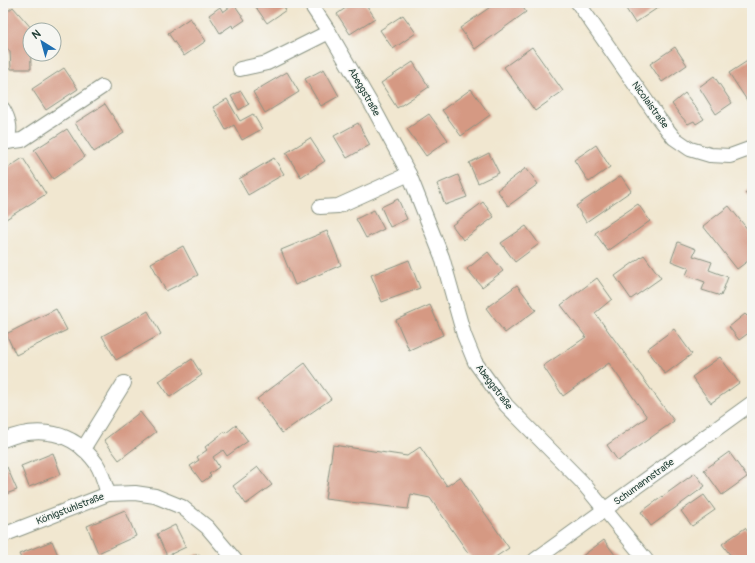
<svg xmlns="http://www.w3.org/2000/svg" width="755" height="563" viewBox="0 0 755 563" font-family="Pangolin,sans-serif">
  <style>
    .building { fill: #d59983 }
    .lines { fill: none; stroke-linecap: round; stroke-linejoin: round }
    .minor-casing { stroke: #889282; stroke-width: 16 }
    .minor { stroke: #fff; stroke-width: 14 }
    .labels { text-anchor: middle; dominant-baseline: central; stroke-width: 3; stroke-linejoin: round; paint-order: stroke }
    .street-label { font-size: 10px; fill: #1f3d34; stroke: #f6f6f2 }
  </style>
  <rect width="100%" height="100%" fill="#f6f6f2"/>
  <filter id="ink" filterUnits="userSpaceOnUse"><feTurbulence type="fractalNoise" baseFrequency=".025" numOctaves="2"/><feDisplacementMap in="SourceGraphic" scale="8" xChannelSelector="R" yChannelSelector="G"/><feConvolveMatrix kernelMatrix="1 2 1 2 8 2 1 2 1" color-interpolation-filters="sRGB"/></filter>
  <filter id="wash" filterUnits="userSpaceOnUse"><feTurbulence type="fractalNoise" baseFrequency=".012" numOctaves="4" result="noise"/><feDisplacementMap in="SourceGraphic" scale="16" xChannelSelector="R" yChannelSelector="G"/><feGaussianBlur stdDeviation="0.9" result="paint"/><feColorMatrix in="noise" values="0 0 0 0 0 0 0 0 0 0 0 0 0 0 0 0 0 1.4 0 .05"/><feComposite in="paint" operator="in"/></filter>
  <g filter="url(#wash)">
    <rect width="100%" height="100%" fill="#f1e7d0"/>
    <g id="blocks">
      <g class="building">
        <path d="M253,3h28l5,7 -19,13z"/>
        <path d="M353,3h12l10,15 -25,16 -13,-20z"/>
        <path d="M496,3h24l6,9 -51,37 -15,-21z"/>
        <path d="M624,3h41l-30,20 -12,-19z"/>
        <path d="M234,4l11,16 -12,8 -1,-3 -12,8 -11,-18 11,-8 3,5z"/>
        <path d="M13,7l20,23h-3l1,39h-20l-1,-17 -7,-9v-28z"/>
        <path d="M403,15l13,18 -23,16 -13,-19z"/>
        <path d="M190,18l16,23 -22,15 -16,-23z"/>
        <path d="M532,47l31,44 -28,20 -31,-44z"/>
        <path d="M675,47l12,18 -25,17 -12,-18z"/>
        <path d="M752,58v50l-23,-35z"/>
        <path d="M413,62l16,25 -32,21 -16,-25z"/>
        <path d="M64,68l14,21 -32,21 -14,-21z"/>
        <path d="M324,69l15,27 -18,10 -16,-27z"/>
        <path d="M287,72l12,20 -34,21 -12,-21z"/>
        <path d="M714,76l18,27 -16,11 -17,-27z"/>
        <path d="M471,89l19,26 -29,21 -19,-26z"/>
        <path d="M241,91l8,13 -10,6 -8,-14z"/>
        <path d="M685,93l19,26 -8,5 -2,-3 -6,3 -8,-9 -8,-11z"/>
        <path d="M227,99l13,22 13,-7 9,15 -20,11 -8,-15 -8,5 -13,-23z"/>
        <path d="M105,104l19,29 -30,19 -19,-29z"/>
        <path d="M429,114l19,26 -22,16 -19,-27z"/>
        <path d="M358,123l12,22 -23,13 -13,-22z"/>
        <path d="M67,129l18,28 -32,22 -19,-29z"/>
        <path d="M310,138l15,23 -24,16 -15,-24z"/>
        <path d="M596,145l14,22 -21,15 -15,-22z"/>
        <path d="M489,153l10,20 -21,10 -9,-20z"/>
        <path d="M23,158l23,36 -40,25 -3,-4v-44z"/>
        <path d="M274,158l10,16 -36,21 -9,-16z"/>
        <path d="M526,168l12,16 -30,22 -11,-16z"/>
        <path d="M458,175l9,22 -22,8 -8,-21z"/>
        <path d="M621,176l10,15 -45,31 -10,-16z"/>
        <path d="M752,187v14l-7,-8z"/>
        <path d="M398,199l9,20 -17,8 -9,-20z"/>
        <path d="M483,202l11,15 -31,23 -11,-15z"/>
        <path d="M638,204l12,17 -42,30 -13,-18z"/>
        <path d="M729,206l23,29v23l-15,11 -34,-43z"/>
        <path d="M374,210l10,19 -18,9 -10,-19z"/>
        <path d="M526,226l13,18 -24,18 -14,-19z"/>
        <path d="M327,231l14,34 -46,20 -14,-35z"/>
        <path d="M678,242l18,7 -3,7 19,6 -3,8 19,7 -7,19 -19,-6 3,-8 -19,-7 3,-7 -18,-7z"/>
        <path d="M183,246l15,29 -32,16 -15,-28z"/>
        <path d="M488,252l15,19 -21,16 -15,-18z"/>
        <path d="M644,255l17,23 -30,21 -16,-23z"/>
        <path d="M409,260l11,28 -38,14 -11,-27z"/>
        <path d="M597,278l15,21 -17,14 79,108 -56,40 -11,-16 40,-28 -38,-54 -46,33 -20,-30 43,-29 -25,-32z"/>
        <path d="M517,285l19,25 -31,23 -19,-25z"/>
        <path d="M430,305l13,30 -34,15 -13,-30z"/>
        <path d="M56,309l11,21 -51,25 -10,-21z"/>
        <path d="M148,311l13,23 -45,26 -14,-24z"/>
        <path d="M752,312v23l-2,-3 -11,8 -10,-13 16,-13 2,2z"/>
        <path d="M674,329l18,25 -27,20 -18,-25z"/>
        <path d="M720,357l19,26 -28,20 -19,-26z"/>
        <path d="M192,359l10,16 -32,22 -11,-16z"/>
        <path d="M305,363l26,36 -49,34 -25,-34z"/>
        <path d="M140,412l16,20 -37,28 -15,-20z"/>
        <path d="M236,425l12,16 -21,15 -4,-6 -10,7 6,10 -10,7 2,2 -9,6 -12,-16 9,-6 -2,-3 10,-7 -2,-3 19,-15 2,1z"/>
        <path d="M333,445l74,11 13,-9 27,39 13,-9 49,71 -18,12h-18l-43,-62 -19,-4 -3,15 -83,-10z"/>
        <path d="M729,452l18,25 -25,18 -18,-25z"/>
        <path d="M53,453l8,21 -32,13 -8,-21z"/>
        <path d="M7,467l10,23 -14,5v-26z"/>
        <path d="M258,467l14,18 -26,19 -13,-18z"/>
        <path d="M695,473l10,13 -54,40 -10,-14z"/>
        <path d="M704,495l11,15 -23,16 -11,-15z"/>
        <path d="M125,510l11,26 -38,17 -11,-27z"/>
        <path d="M175,525l11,22 -19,9 -10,-22z"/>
        <path d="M745,528l7,9v23h-18l-12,-16z"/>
        <path d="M604,540l14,19 -2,1h-39z"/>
        <path d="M52,541l8,19h-38l-3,-6z"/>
        <path d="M199,554l2,6h-18z"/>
      </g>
    </g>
  </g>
  <g filter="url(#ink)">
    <use href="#blocks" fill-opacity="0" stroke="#889282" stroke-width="1"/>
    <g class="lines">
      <defs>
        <g id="minor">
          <path d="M310,3l19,29 45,77 35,65 33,83 22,78 11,27 31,43 76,77 64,78"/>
          <path d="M578,3l81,116 15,19 16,11 20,6 20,1 22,-8"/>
          <path d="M240,69l27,-6 62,-31"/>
          <path d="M3,109c7,12 8,21 4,33"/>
          <path d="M7,142l15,-2 80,-53"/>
          <path d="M320,207l18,-1 71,-32"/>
          <path d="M3,440c35,-15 70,-9 93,23 6,9 9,21 12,31"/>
          <path d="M83,449l41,-66"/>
          <path d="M3,535l105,-41 27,-1 20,3 27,11 25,20 28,33"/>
          <path d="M535,560l217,-157"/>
        </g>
      </defs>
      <use href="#minor" class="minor-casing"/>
      <use href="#minor" class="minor"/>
    </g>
  </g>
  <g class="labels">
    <g class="street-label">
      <text transform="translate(364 92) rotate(60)">Abeggstraße</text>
      <text transform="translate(650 105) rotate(54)">Nicolaistraße</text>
      <text transform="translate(494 387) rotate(53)">Abeggstraße</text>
      <text transform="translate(644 482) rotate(-36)">Schumannstraße</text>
      <text transform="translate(70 509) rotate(-21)">Königstuhlstraße</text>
    </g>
  </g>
  <rect width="755" height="563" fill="none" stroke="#f6f6f2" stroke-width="16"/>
  <g transform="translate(42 42) rotate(323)"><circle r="19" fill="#f6f6f2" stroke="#a0aca6"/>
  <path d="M0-3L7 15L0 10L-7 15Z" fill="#1f6fb2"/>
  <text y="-6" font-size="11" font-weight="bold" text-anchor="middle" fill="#1f3d34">N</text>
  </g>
</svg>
